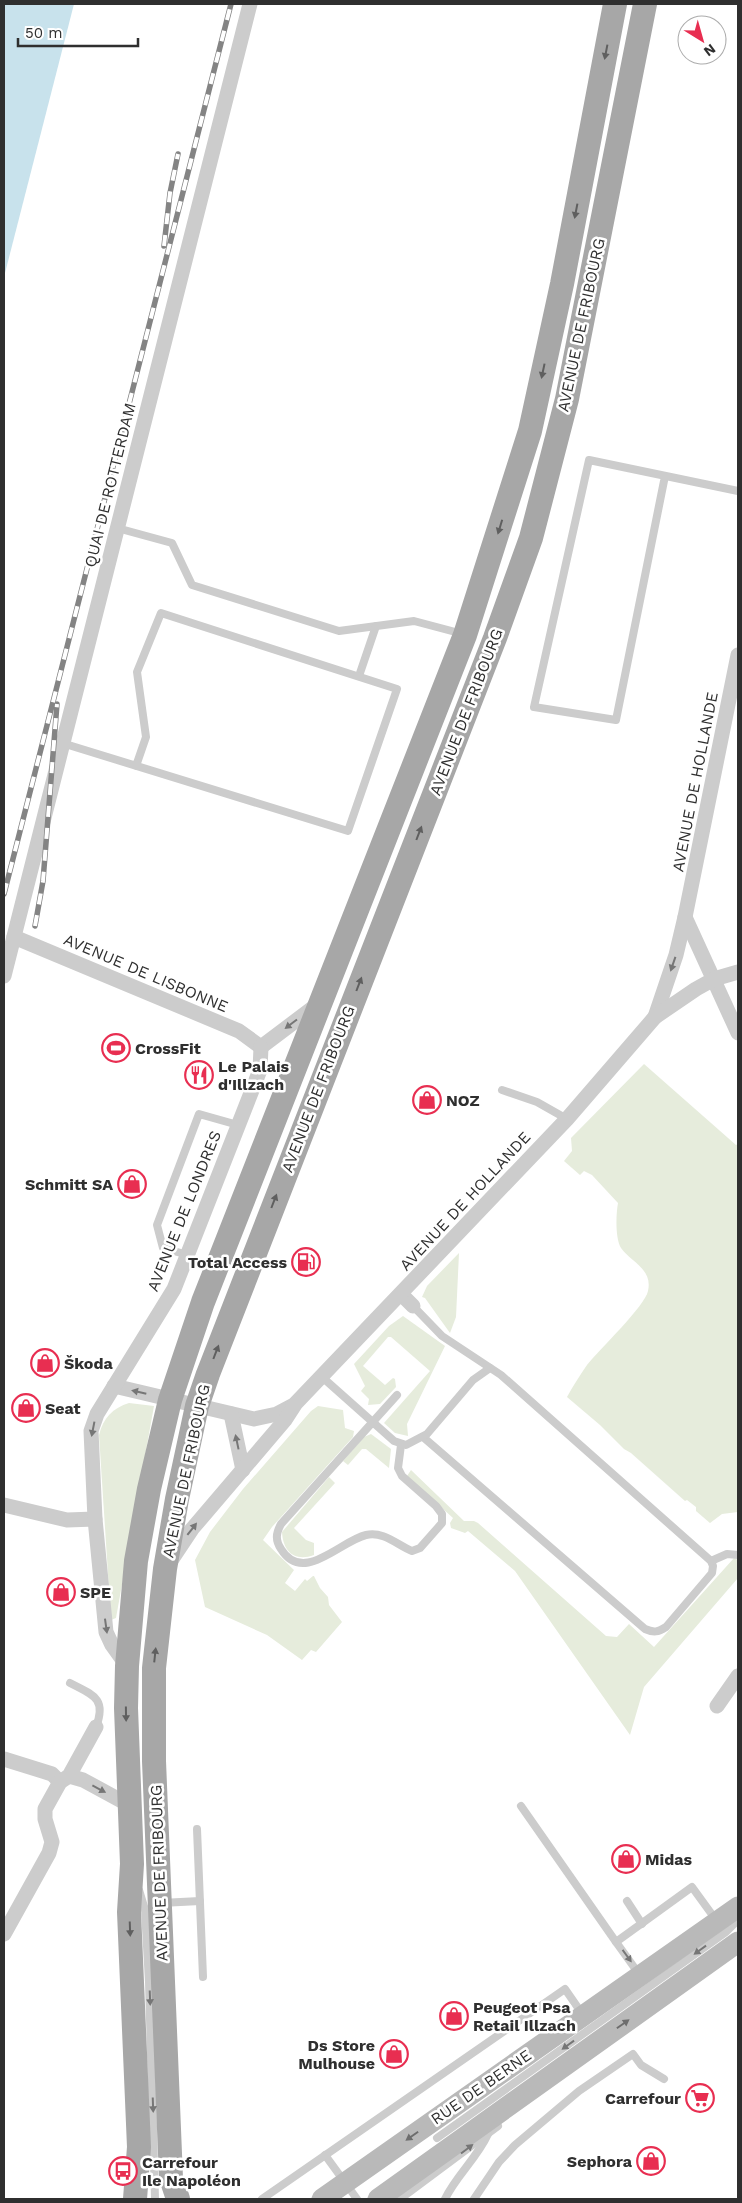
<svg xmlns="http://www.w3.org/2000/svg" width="742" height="2203" viewBox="0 0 742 2203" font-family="'Work Sans',sans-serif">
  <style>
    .green { fill: #e6ecdc }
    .water { fill: #c8e2ec }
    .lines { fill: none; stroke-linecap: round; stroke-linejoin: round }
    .lane { stroke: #ccc; stroke-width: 8 }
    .street { stroke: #ccc; stroke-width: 15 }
    .secondary { stroke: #b9b9b9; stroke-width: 21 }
    .primary { stroke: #a7a7a7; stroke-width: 24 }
    .rail-casing { stroke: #848484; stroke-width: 5.5 }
    .rail { stroke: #fff; stroke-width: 4; stroke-dasharray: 11; stroke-linecap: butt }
    .oneway { fill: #5f5f5f }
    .oneway2 { fill: #767676 }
    .oneway3 { fill: #6d6d6d }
    .labels { text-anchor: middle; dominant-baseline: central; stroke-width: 5; stroke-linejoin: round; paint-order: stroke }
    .street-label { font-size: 16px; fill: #2f2f2f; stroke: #fff }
    .poi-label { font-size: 16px; font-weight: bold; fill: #2f2f2f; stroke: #fff; text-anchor: start }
  </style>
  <rect width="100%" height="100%" fill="#fff"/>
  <g class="green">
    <path d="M644,1064l92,81 2,-1v368l-16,2 -12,9 -14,-12v-4l-9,-7 -2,1 -54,-48 -7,-4 -24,-24 -33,-28c6,-11 13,-22 20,-32 13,-16 58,-59 61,-74 5,-22 -17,-29 -27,-43 -6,-10 -5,-34 -3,-45l-26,-28 -8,-4 -4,4 -16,-14 8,-10 -1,-13z"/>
    <path d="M459,1253l-3,64 -6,16 -25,-35 -3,-1 5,-11z"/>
    <path d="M403,1316l42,30 -38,78 1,12 -13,-3 -11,-10 46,-52 -39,-34h-3l-25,29 22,19 8,-7 2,1 1,8 -16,17 -12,1 1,-6 -8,-8 4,-5 -11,-22 35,-38z"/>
    <path d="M129,1403l25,3 -38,212 -5,2 -12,-185c4,-17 14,-27 30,-32z"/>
    <path d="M318,1406l25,4 2,18 9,3 -1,6 -81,90 -9,13 31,30 -9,13 10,8 10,-12 2,2 6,-5h1l6,12 8,9 1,8 13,17 -26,30 -5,-2 -9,10 -35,-25 -62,-28 -10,-47 15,-28 33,-43 68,-78z"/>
    <path d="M371,1434l20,15 -2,19 -23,-19h-4l-14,16 -5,-4 21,-24z"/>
    <path d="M411,1470l53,51h10l4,2 128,113 11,1 12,-13 25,23 80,-89 4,2v18l-94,109 -14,48 -115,-164 -47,-40 -3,2 -14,-5 -1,-5 3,-5 -46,-42z"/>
    <path d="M329,1477l6,6 -41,45 12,12 8,3v12c-19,7 -31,-3 -32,-23z"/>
  </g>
  <path class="water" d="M4,4h70l-70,273z"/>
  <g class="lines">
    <g class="lane">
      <path d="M665,476l-49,244 -82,-13 55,-247 149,31"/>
      <path d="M117,528l55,15 20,42 147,46 75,-10 49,13"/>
      <path d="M359,676l17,-50"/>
      <path d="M62,743c96,29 191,59 286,88l49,-142 -236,-76 -24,59 9,65 -10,29"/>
      <path d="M502,1090l35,12 30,17"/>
      <path d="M188,1255l-25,-7 -6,-23 42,-111 39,11"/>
      <path d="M413,1306l29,30 59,39 210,186 2,5 -1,7 -46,54c-8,5 -12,6 -21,2l-222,-192"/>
      <path d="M322,1377l72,64 12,4 21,-11 46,-54 17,-12"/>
      <path d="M397,1395l-116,129c-5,9 -6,16 0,25 22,36 59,-8 85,-14 18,-4 31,10 46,16l8,-3 22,-25v-9l-6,-8 -34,-30 -4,-8 3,-23"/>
      <path d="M711,1561l16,-7 11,1"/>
      <path d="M70,1683c23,12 37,15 26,44"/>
      <path d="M521,1806l95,136"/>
      <path d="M197,1829l6,148"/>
      <path d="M139,1890l6,20 4,72 6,217"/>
      <path d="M627,1901l15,23"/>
      <path d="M161,1903l39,-2"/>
      <path d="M639,1974l-23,-32 76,-55 24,33"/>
      <path d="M437,2138l289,-206 12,-12"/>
      <path d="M325,2155l32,44"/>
      <path d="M262,2199l303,-210 18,26"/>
      <path d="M400,2199l98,-73"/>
      <path d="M445,2199c11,-23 32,-41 43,-65"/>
      <path d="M474,2199l25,-37 16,-17 64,-54 54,-37 8,11 23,14"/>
    </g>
    <g class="street">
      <path d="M685,917l53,116"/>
      <path d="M14,937l225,94 22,16"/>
      <path d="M4,976l246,-972"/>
      <path d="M655,1017l21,-62 9,-38 53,-262"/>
      <path d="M261,1047l57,-43"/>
      <path d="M401,1294l12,12"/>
      <path d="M114,1386l140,33 23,-5 17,-9"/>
      <path d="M231,1414l12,56"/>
      <path d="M4,1505l63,15 28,-1"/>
      <path d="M170,1562l22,-33 93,-109 11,-17 271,-284 88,-102 41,-28 18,-10 24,-7"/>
      <path d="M127,1666l-15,-21 -6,-13 -11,-113 -4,-88 6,-17 77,-125 86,-219 1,-23"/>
      <path d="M717,1706l21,-30"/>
      <path d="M4,1759l48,15 8,8"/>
      <path d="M69,1776l14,4 46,25"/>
      <path d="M4,1934l45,-81 3,-11 -7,-23v-10l15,-27 9,-6 27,-49"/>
    </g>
    <g class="secondary">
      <path d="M322,2199l416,-292"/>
      <path d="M378,2199l360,-257"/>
    </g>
    <g class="primary">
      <path d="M135,2199l4,-52 -10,-235 3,-48 -6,-156 1,-42 9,-105 13,-72 21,-89 33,-98 262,-667 65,-204 32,-147 53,-280"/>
      <path d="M178,2199l-7,-21 -17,-417v-93l11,-99 12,-70 20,-93 11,-32 287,-736 36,-100 36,-139 78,-395"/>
    </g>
    <defs>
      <g id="rail">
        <path d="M164,246l6,-53 8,-39"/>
        <path d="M4,894l227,-890"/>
        <path d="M35,926l8,-45 14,-177"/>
      </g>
    </defs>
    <use href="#rail" class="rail-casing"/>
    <use href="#rail" class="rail"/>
  </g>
  <defs><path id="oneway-solid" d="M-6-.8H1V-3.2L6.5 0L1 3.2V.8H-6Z" transform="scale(1.25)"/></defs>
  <g class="oneway">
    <use href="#oneway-solid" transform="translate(606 52) rotate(101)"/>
    <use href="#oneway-solid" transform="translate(576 211) rotate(101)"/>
    <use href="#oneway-solid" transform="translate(543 371) rotate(102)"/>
    <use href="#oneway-solid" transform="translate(500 527) rotate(107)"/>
    <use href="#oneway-solid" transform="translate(419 833) rotate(-69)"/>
    <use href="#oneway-solid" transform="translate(359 984) rotate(-69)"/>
    <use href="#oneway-solid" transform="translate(274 1201) rotate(-69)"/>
    <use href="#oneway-solid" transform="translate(216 1352) rotate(-69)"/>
    <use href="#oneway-solid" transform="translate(155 1655) rotate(-84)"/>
    <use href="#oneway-solid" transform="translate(126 1714) rotate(89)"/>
    <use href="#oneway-solid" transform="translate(130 1929) rotate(88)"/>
  </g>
  <g class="oneway2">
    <use href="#oneway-solid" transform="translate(673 964) rotate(109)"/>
    <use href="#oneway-solid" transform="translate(291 1024) rotate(143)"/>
    <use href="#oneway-solid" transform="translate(139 1392) rotate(-167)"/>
    <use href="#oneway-solid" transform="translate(93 1429) rotate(101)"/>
    <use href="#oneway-solid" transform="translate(237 1442) rotate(-102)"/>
    <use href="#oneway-solid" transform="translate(192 1529) rotate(-52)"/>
    <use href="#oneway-solid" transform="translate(106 1626) rotate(82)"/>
    <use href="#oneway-solid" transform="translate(99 1789) rotate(28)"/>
    <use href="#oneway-solid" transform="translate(700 1950) rotate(144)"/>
    <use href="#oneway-solid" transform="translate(627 1956) rotate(54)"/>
    <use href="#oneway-solid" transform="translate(150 1998) rotate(88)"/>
    <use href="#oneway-solid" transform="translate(568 2045) rotate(144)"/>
    <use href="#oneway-solid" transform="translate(153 2105) rotate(88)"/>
    <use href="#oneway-solid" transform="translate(467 2149) rotate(-37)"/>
  </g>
  <g class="oneway3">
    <use href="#oneway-solid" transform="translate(623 2024) rotate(-35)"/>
    <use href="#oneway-solid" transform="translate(412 2136) rotate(145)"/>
  </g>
  <defs>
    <symbol id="stadium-ring" viewBox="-11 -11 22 22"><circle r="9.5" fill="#fff" stroke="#e82e51" stroke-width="1.5"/><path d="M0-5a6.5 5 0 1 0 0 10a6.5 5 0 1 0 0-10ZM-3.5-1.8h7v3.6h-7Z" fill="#e82e51"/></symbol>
    <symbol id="restaurant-ring" viewBox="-11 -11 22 22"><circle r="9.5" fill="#fff" stroke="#e82e51" stroke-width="1.5"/><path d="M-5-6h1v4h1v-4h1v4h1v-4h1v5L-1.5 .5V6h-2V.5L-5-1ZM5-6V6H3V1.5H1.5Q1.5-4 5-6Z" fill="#e82e51"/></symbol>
    <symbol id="shop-ring" viewBox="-11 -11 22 22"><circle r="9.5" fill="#fff" stroke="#e82e51" stroke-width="1.5"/><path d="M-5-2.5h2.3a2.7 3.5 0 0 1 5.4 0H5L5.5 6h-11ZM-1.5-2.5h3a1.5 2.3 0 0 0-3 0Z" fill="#e82e51"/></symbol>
    <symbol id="fuel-ring" viewBox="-11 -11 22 22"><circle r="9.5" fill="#fff" stroke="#e82e51" stroke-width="1.5"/><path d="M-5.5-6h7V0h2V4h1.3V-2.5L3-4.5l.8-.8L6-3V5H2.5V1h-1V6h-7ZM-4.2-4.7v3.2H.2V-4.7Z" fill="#e82e51"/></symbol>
    <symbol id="supermarket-ring" viewBox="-11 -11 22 22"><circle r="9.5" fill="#fff" stroke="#e82e51" stroke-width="1.5"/><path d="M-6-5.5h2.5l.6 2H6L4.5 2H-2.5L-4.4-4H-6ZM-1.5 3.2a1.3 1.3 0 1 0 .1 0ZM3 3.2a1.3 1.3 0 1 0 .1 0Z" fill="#e82e51"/></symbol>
    <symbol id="bus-ring" viewBox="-11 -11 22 22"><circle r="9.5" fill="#fff" stroke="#e82e51" stroke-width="1.5"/><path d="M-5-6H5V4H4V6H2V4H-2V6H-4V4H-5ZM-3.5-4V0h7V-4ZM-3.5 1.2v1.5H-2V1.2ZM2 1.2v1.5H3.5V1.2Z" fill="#e82e51"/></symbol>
  </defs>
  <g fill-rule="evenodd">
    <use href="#stadium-ring" x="100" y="1032" width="32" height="32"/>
    <use href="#restaurant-ring" x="183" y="1059" width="32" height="32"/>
    <use href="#shop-ring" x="411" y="1084" width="32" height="32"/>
    <use href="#shop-ring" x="116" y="1168" width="32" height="32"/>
    <use href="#fuel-ring" x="290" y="1246" width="32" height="32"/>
    <use href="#shop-ring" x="29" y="1347" width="32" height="32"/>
    <use href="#shop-ring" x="10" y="1392" width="32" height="32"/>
    <use href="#shop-ring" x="45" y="1576" width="32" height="32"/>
    <use href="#shop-ring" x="610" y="1843" width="32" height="32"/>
    <use href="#shop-ring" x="438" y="2000" width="32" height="32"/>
    <use href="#shop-ring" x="378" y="2038" width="32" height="32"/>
    <use href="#supermarket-ring" x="684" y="2082" width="32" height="32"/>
    <use href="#shop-ring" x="635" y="2145" width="32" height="32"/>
    <use href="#bus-ring" x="107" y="2155" width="32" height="32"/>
  </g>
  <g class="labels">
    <g class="street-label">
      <text transform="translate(581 325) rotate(-78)">AVENUE DE FRIBOURG</text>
      <text transform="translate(110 485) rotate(-76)">QUAI DE ROTTERDAM</text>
      <text transform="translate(466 712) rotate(-69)">AVENUE DE FRIBOURG</text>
      <text transform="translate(695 782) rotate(-79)">AVENUE DE HOLLANDE</text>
      <text transform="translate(146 973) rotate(23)">AVENUE DE LISBONNE</text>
      <text transform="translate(318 1089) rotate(-69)">AVENUE DE FRIBOURG</text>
      <text transform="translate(465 1201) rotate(-47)">AVENUE DE HOLLANDE</text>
      <text transform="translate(184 1211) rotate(-68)">AVENUE DE LONDRES</text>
      <text transform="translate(186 1471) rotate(-78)">AVENUE DE FRIBOURG</text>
      <text transform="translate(159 1873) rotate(-92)">AVENUE DE FRIBOURG</text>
      <text transform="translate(481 2087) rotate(-35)">RUE DE BERNE</text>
    </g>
    <g class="poi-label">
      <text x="135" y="1048">CrossFit</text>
      <text x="218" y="1066">Le Palais<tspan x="218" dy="18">d'Illzach</tspan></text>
      <text x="446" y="1100">NOZ</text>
      <text x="113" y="1184" text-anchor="end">Schmitt SA</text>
      <text x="287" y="1262" text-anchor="end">Total Access</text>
      <text x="64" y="1363">Škoda</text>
      <text x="45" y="1408">Seat</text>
      <text x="80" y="1592">SPE</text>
      <text x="645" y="1859">Midas</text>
      <text x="473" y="2007">Peugeot Psa<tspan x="473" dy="18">Retail Illzach</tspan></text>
      <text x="375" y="2045" text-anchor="end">Ds Store<tspan x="375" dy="18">Mulhouse</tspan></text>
      <text x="681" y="2098" text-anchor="end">Carrefour</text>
      <text x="632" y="2161" text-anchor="end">Sephora</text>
      <text x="142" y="2162">Carrefour<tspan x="142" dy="18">Ile Napoléon</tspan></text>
    </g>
  </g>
  <rect width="742" height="2203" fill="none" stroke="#2f2f2f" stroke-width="10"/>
  <g transform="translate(702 40) rotate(143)"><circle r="24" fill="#ffffff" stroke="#acacac"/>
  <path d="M0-4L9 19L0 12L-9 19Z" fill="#e82e51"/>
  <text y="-8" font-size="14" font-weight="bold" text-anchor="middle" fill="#2f2f2f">N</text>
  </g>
  <path d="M18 38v8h120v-8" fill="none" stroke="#2f2f2f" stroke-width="2.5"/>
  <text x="25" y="38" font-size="15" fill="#2f2f2f" stroke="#ffffff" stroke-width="4" paint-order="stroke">50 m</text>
</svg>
